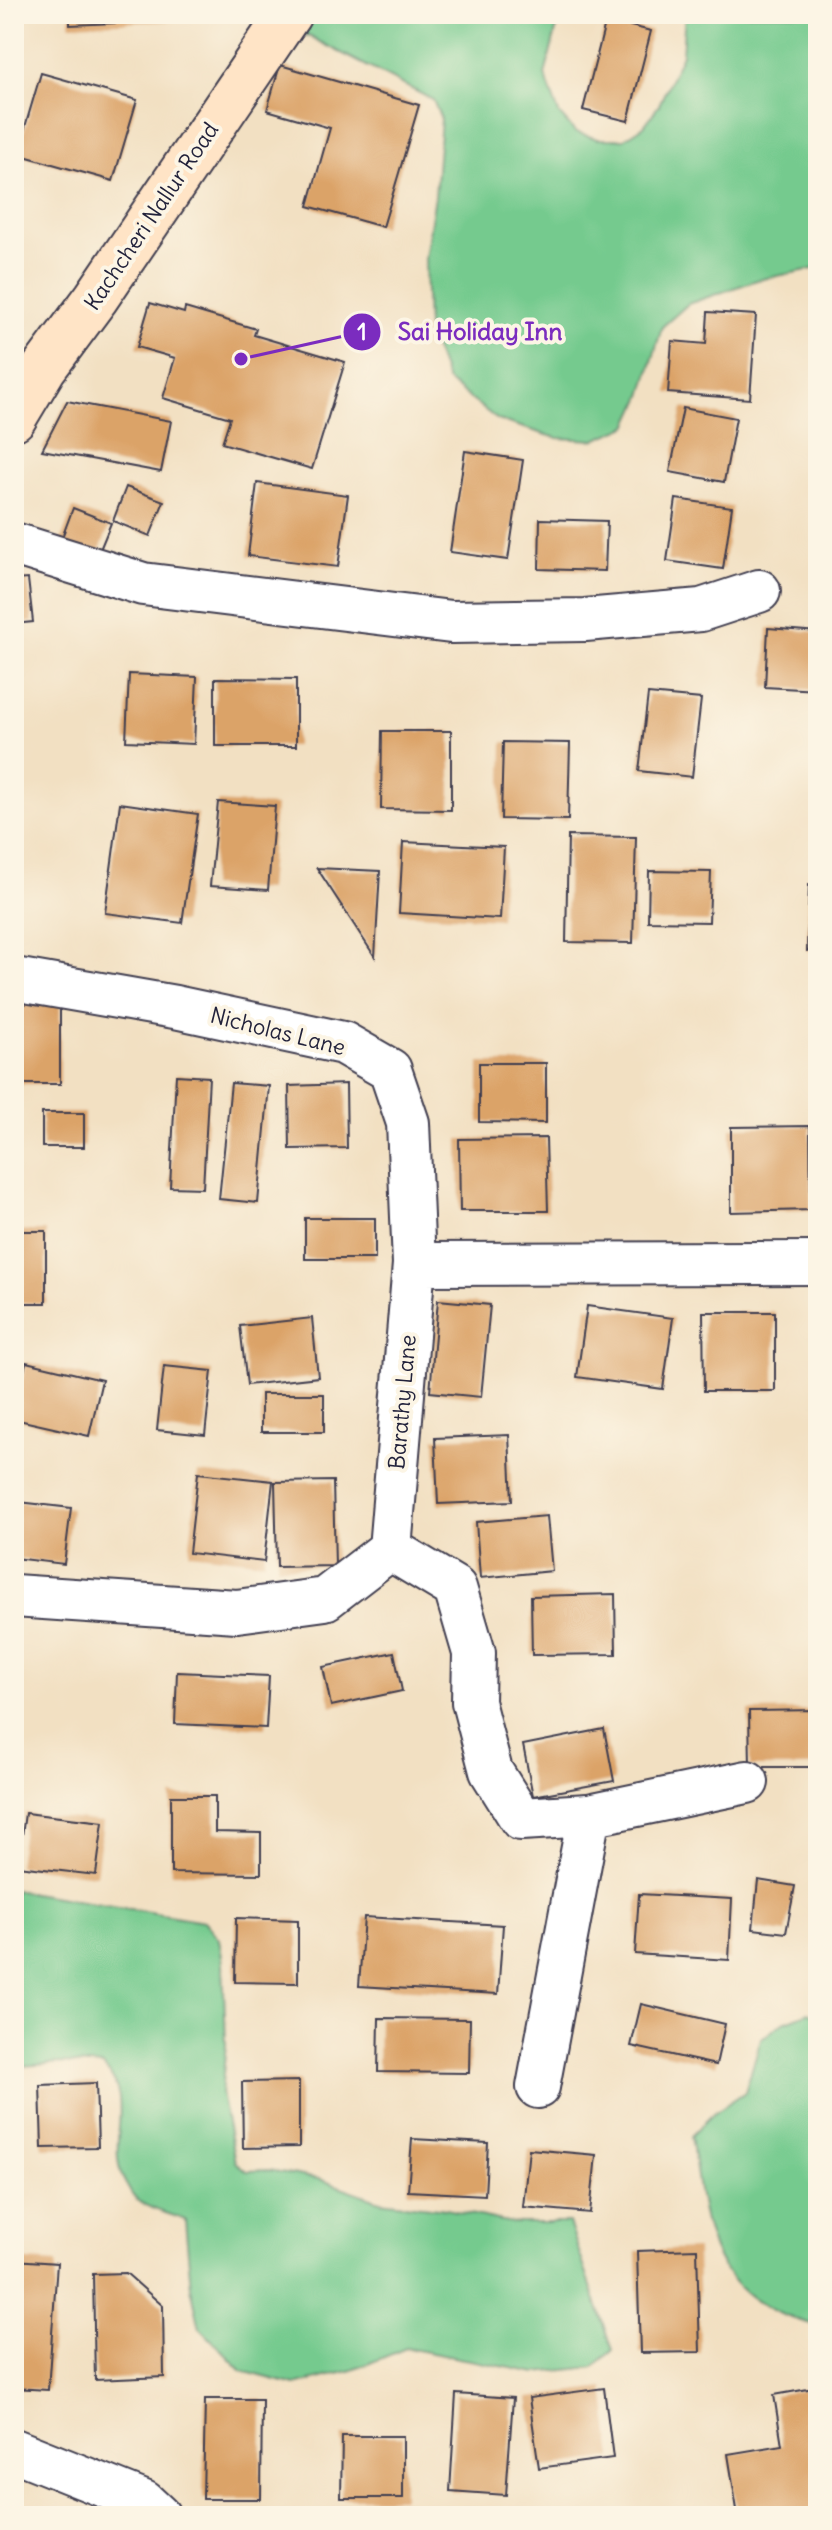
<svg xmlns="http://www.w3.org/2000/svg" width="832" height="2530" viewBox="0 0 832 2530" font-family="Delius,sans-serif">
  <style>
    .green { fill: #75ca8e; stroke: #4c7664; stroke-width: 2 }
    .building { fill: #dba368 }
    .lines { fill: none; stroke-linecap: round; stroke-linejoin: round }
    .street-casing { stroke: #413e4f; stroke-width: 46 }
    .secondary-casing { stroke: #413e4f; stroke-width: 48 }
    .street { stroke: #fff; stroke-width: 42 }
    .secondary { stroke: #ffe4c6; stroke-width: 44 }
    .labels { text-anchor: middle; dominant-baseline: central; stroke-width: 8; stroke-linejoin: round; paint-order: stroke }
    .street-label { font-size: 22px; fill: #22223b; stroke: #fcf5e5 }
    .leader { fill: none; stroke: #7b2cbf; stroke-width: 3 }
    .callout-dot { fill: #7b2cbf; stroke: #fcf5e5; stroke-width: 3 }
    .mark-label { font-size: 24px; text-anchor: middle; font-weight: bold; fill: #fff }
    .callout-label { font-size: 24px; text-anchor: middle; font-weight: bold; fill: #7b2cbf; stroke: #fcf5e5; stroke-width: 8; stroke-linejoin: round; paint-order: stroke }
  </style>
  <rect width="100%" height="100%" fill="#fcf5e5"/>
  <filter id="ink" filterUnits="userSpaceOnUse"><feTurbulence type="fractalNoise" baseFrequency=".0125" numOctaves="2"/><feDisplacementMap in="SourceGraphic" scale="16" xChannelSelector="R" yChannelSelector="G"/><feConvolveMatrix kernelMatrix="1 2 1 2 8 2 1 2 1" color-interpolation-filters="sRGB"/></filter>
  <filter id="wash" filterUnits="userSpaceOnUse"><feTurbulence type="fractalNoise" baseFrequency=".006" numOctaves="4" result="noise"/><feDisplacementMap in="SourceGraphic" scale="32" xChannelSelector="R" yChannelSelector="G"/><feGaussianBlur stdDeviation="1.8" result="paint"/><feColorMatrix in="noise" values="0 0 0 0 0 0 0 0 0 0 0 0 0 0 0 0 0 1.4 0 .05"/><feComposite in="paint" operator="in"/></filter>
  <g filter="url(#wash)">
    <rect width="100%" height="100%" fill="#f2e0c2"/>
    <g class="green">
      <path d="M289,14h271l-15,61 14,39 16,18 23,7h26l20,-13 15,-21 23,-51 3,-40h130l3,13v241l-61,12 -69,24 -26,23 -20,69 -14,30 -33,14 -38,-2 -59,-18 -51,-39 -20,-53 -2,-70 10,-62 6,-77 -8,-19 -150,-77z"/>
      <path d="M14,1890l190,31 15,18 4,24 3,82 -5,48 14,69 12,9 22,-1 50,9 61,22 66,8 66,14h57l44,127 -19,17 -57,6 -131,-25 -53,22 -58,15 -53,-14 -42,-43 -9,-41 -6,-67c-14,-6 -34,-10 -47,-19 -5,-3 -8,-10 -11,-15 -25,-41 12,-83 -24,-120l-41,-3 -40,3 -8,-2z"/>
      <path d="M809,2012l9,6v308c-14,-4 -29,-8 -42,-14 -76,-35 -73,-105 -85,-176l24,-24 30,-20 16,-53 23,-17z"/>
    </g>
    <g id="blocks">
      <g class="building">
        <path d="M70,14h116l1,6 -117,5z"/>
        <path d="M606,20l45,11 -23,90 -45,-11z"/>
        <path d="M280,65l139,40 -36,122 -75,-21 22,-78 -63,-18z"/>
        <path d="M41,73l96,27 -24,81 -96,-27z"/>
        <path d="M150,303l34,10 1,-5 71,21 -2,6 91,27 -33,107 -90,-26 8,-25 -67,-20 12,-40 -38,-11z"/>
        <path d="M708,312l48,3 -6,84 -82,-6 4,-52 34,3z"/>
        <path d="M67,401l104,20 -10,51 -119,-22z"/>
        <path d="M683,408l53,10 -12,64 -54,-10z"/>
        <path d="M465,451l58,9 -15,100 -58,-8z"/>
        <path d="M257,483l91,12 -10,72 -90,-11z"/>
        <path d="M126,487l38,14 -14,35 -37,-15z"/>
        <path d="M676,499l56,8 -9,62 -56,-8z"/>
        <path d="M73,508l38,15 -14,34 -37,-14z"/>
        <path d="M540,519l67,2 -2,50 -66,-2z"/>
        <path d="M28,579l5,43 -19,2v-44z"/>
        <path d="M768,628l50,4v58l-53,-3z"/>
        <path d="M129,674l68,3 -3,67 -68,-3z"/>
        <path d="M215,678l81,1v67h-81z"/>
        <path d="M648,694l53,5 -9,78 -53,-6z"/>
        <path d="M382,731h69v79l-70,-1z"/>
        <path d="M503,742l67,1 -2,77 -67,-1z"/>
        <path d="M218,802l57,4 -7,84 -58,-4z"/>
        <path d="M120,803l78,11 -16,109 -77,-10z"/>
        <path d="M568,836l68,1 -3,106 -67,-1z"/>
        <path d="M403,842l101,5 -4,72 -101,-6z"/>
        <path d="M317,868l63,3 -5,86z"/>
        <path d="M649,871l62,1 -2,50 -61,-1z"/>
        <path d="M809,885h9v66h-11z"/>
        <rect x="14" y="1001" width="46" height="83"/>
        <path d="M479,1063h67v60l-67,-1z"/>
        <path d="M176,1075l33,2 -6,111 -33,-1z"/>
        <path d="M231,1083l38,3 -11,117 -39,-4z"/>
        <path d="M346,1084l1,64 -57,1 -1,-63z"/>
        <rect x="42" y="1113" width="42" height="34"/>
        <path d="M810,1126l1,84 -80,2v-85z"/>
        <path d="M546,1138l2,73h-88l-1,-72z"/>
        <rect x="305" y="1218" width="70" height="41"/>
        <rect x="14" y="1231" width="32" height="72"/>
        <path d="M438,1300l52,5 -9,92 -51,-5z"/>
        <path d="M587,1306l86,12 -10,71 -86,-12z"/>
        <path d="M703,1312h72v79h-71z"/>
        <path d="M312,1318l6,59 -71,8 -7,-59z"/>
        <path d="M26,1362l76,18 -13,56 -75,-17z"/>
        <path d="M164,1366l48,5 -7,64 -48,-5z"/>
        <rect x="261" y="1394" width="63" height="38"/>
        <path d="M509,1435l3,66 -74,3 -3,-66z"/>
        <path d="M198,1473l75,8 -9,81 -75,-9z"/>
        <path d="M333,1481l2,85 -58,1 -2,-85z"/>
        <path d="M19,1502l52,6 -7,56 -50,-6z"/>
        <path d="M547,1516l5,55 -72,7 -4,-56z"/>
        <path d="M615,1594l1,60 -84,1 -1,-59z"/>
        <path d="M394,1652l8,39 -71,15 -8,-39z"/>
        <path d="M177,1672l92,4 -3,52 -91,-4z"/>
        <path d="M818,1710v57h-68l-1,-56z"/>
        <path d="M604,1729l10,52 -81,15 -10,-51z"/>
        <path d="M171,1796h44v36l46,1v41l-90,-1z"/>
        <path d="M25,1813l78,9 -7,53 -78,-9z"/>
        <path d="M758,1880l37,6 -9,47 -33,-4z"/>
        <path d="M639,1894l93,5 -3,61 -94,-6z"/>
        <path d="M364,1917l139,8 -5,69 -139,-8z"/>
        <path d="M236,1918l62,2v63l-63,-1z"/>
        <path d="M641,2004l84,20 -9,41 -85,-19z"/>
        <path d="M379,2018l91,1 -1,54 -91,-1z"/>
        <path d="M299,2081v66l-56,1 -1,-66z"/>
        <path d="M96,2083l2,64 -56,1 -2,-63z"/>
        <path d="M412,2139l76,4 -3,52 -77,-4z"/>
        <path d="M529,2149l67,6 -6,58 -67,-6z"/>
        <path d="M697,2249l3,103 -60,1 -3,-102z"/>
        <path d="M14,2260l43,3 -9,127 -34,-2z"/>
        <path d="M126,2273l37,33 1,71 -69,3 -2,-106z"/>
        <path d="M604,2388l9,70 -74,10 -10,-70z"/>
        <path d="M814,2388l4,24v104h-80l-10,-62 54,-9 -8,-50z"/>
        <path d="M456,2394l57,4 -7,97 -56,-4z"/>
        <path d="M205,2399h57l-1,100h-58z"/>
        <path d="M342,2436h61v62h-62z"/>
      </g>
    </g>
  </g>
  <g filter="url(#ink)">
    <use href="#blocks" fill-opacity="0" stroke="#413e4f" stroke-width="2"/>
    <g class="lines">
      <defs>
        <g id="street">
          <path d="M14,544l129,40 308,38 134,-2 116,-10 58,-19"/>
          <path d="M14,979l161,28 168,36 47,27 18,53 6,141"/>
          <path d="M390,1549l65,39 19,65 -1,49 18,69 30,48 68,-4 158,-33"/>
          <path d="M14,1596l223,15 88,-12 65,-50 24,-285 404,-1"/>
          <path d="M538,2087l51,-272"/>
          <path d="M14,2450l130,52 15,14"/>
        </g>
        <path id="secondary" d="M14,418l30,-50 52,-70 193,-284"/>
      </defs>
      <use href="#street" class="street-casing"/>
      <use href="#secondary" class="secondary-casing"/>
      <use href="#street" class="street"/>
      <use href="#secondary" class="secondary"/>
    </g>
  </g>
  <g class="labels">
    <g class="street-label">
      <text transform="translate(151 216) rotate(-56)">Kachcheri Nallur Road</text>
      <text transform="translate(278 1031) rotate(14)">Nicholas Lane</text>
      <text transform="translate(402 1402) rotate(-85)">Barathy Lane</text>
    </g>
  </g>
  <path class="leader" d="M241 359L362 332"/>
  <g class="callout-dot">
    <circle cx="241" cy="359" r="8"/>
    <circle cx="362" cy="332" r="20"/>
  </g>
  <g class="mark-label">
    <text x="362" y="340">1</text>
  </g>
  <g class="callout-label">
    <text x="480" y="340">Sai Holiday Inn</text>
  </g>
  <rect width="832" height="2530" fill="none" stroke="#fcf5e5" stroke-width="48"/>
</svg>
